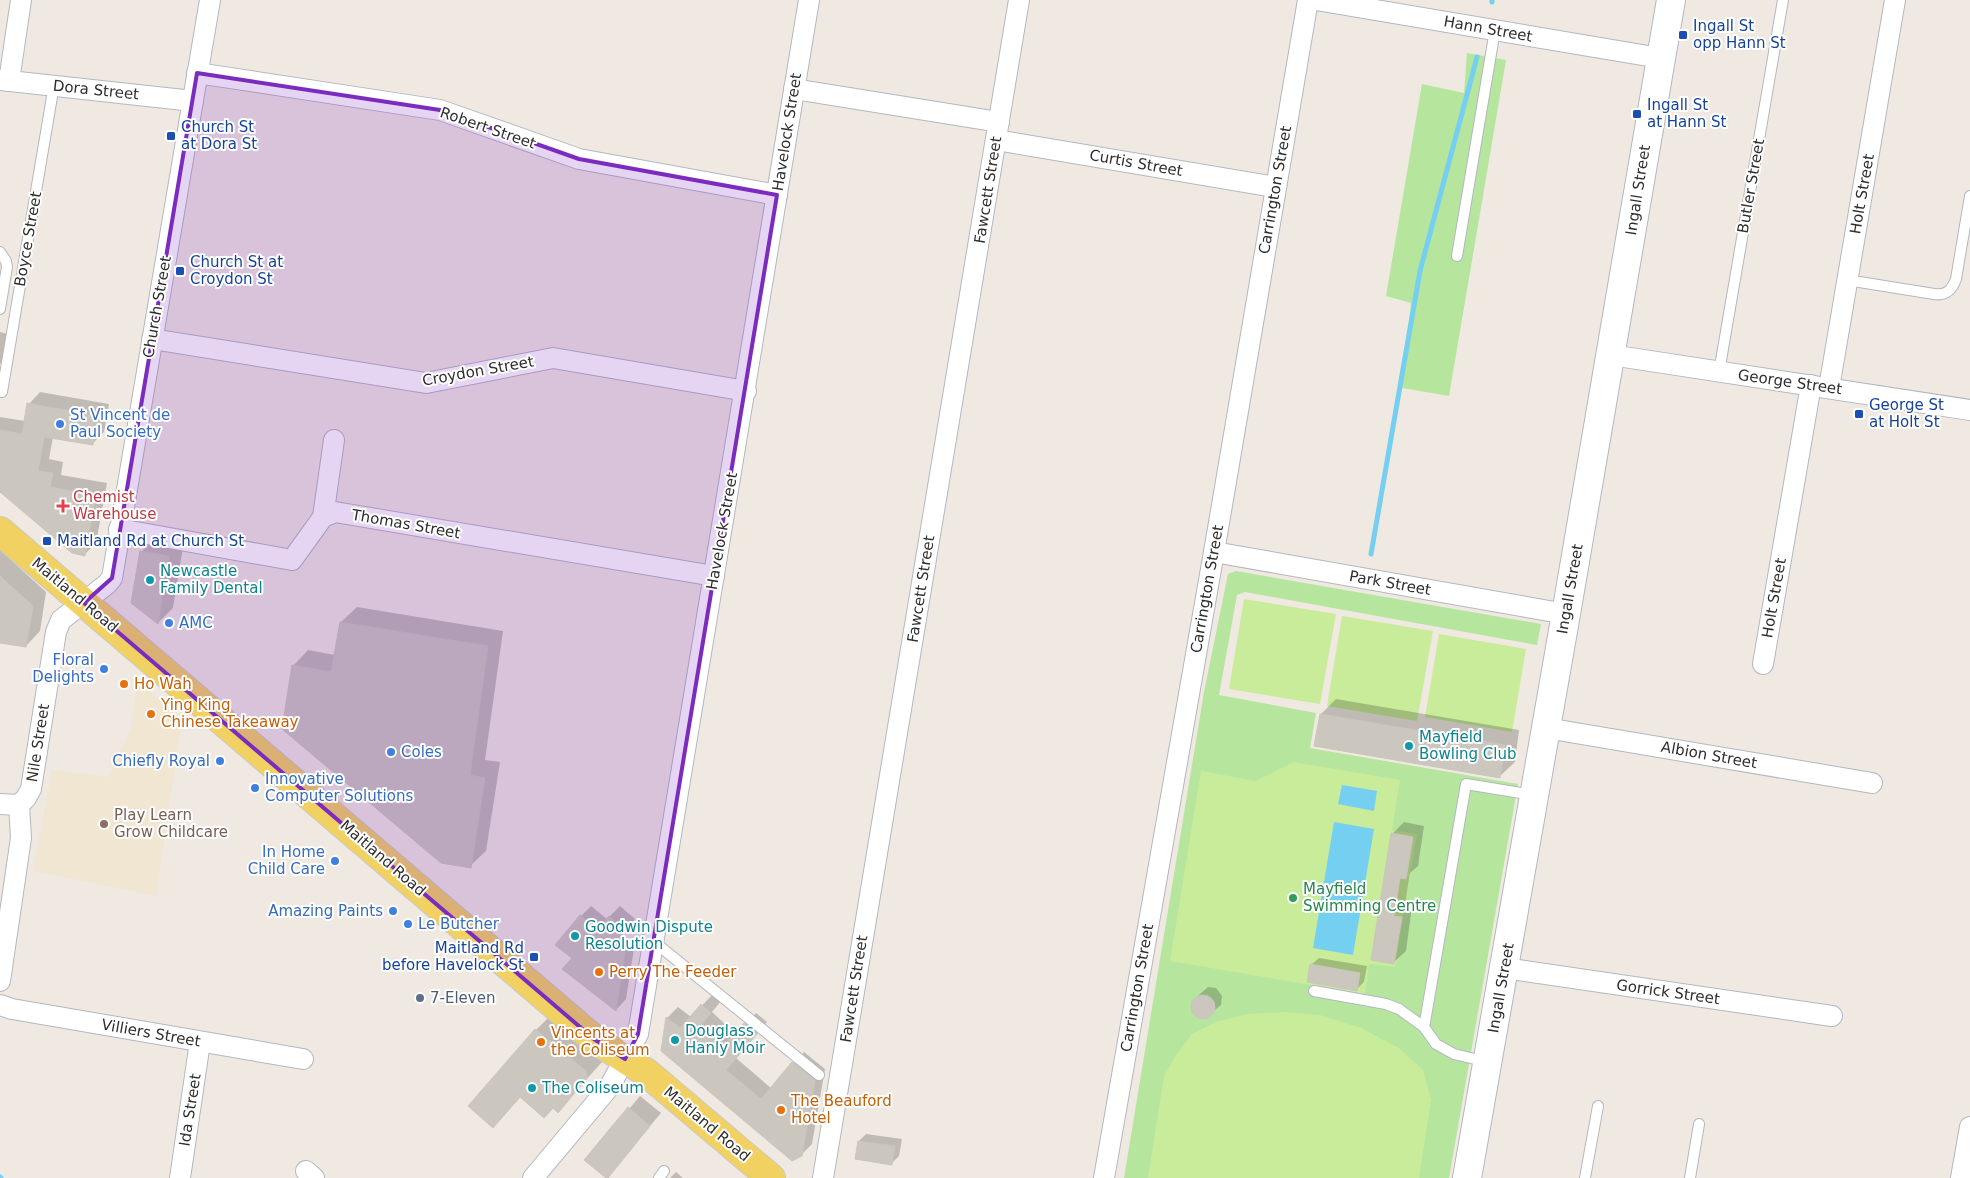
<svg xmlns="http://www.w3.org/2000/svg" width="1970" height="1178" viewBox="0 0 1970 1178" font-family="'DejaVu Sans',sans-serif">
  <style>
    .education { fill: #f0e6d1 }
    .green { fill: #b6e59e }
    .pitch { fill: #c9ec9a }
    .water { fill: #75cff0 }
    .shadow { fill: #0003 }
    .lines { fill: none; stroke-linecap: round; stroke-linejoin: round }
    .stream { stroke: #75cff0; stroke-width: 5 }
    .building { fill: #cbc7bf; stroke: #cbc5ba }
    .lane-casing { stroke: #b4b7c1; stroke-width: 12 }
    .street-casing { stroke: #b4b7c1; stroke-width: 22 }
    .secondary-casing { stroke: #b4b7c1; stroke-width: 30 }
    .primary-casing { stroke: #c9c9c9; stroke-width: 30 }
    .lane { stroke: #fff; stroke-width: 10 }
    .street { stroke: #fff; stroke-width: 20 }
    .secondary { stroke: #fff; stroke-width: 28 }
    .primary { stroke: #f2d163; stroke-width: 28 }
    .marked { fill: #7b2cbf; fill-opacity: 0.2; stroke: #7b2cbf; stroke-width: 4; stroke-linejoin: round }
    .transit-dot { fill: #1a4fb4; stroke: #fff; stroke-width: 2 }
    .shop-dot { fill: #3f7fe0; stroke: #fff; stroke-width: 2 }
    .health-dot { fill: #e0444e; stroke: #fff; stroke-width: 2 }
    .culture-dot { fill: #0f9aa8; stroke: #fff; stroke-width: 2 }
    .food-dot { fill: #e8710a; stroke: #fff; stroke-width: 2 }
    .education-dot { fill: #8d6e63; stroke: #fff; stroke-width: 2 }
    .leisure-dot { fill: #2e9e5b; stroke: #fff; stroke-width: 2 }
    .service-dot { fill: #5c6f8a; stroke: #fff; stroke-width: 2 }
    .labels { text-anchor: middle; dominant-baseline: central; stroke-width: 4; stroke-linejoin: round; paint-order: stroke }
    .transit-label { font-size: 15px; fill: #164399; stroke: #fff; text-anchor: start }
    .street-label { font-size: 15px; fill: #2e2e2e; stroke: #fff }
    .shop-label { font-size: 15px; fill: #366cbe; stroke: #fff; text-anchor: start }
    .health-label { font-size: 15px; fill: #be3a42; stroke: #fff; text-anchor: start }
    .culture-label { font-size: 15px; fill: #0d838f; stroke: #fff; text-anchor: start }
    .food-label { font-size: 15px; fill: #c56008; stroke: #fff; text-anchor: start }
    .education-label { font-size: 15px; fill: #785e54; stroke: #fff; text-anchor: start }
    .leisure-label { font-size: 15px; fill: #27864d; stroke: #fff; text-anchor: start }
    .service-label { font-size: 15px; fill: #4e5e75; stroke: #fff; text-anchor: start }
  </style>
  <rect width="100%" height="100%" fill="#efe9e1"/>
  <path class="education" d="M137,681l45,38 -26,177 -123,-25 19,-101 57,7 22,-49z"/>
  <g class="green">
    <path d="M1467,53l39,7 -57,336 -47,-8 9,-85 -25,-7 36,-212 42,9z"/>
    <path d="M1236,571l305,53 -4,21 -292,-53 -8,3 -18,100 97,18 -6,35 208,36 -69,394h-325l80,-486 24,-118z"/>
  </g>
  <g class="pitch">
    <path d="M1244,599l92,15 -16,90 -91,-15z"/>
    <path d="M1342,616l91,15 -16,90 -90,-15z"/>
    <path d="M1439,634l87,15 -14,83 -87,-15z"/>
    <path d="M1294,762l106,18 -8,50 25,4 -22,133 -26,-3 -4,30 -195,-33 31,-190 55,10z"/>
    <path d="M1284,1012l36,3 41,13 38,20 24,22 8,30 -12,78h-271l16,-102 12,-21 16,-21 26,-13 31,-7z"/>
  </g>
  <g class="water">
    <path d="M1342,785l35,6 -3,20 -36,-7z"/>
    <path d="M1334,822l40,7 -21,126 -40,-7z"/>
  </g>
  <g class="shadow">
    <path d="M0,332l12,3 -4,22 -8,7z"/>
    <path d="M40,392l69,12 -5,28 -12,12 -39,-7 -4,22 14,3 -2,13 46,8 -11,60 -11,11 -85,-63v-74l25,4 4,-17z"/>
    <path d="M157,536l27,5 -11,67 -15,15 -17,-71z"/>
    <path d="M0,550l46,42 -6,39 -14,15 -26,-4z"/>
    <path d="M357,607l146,24 -18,129 15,2 -14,89 -16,15 -177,-200 15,-16 27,5 6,-33z"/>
    <path d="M1336,699l183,31 -4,32 -16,15 -178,-63z"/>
    <path d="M1404,822l20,4 -6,40 -8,7 -5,32 7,1 -6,45 -12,11 -2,-128z"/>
    <path d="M591,906l16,13 13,-13 15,13 -19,22 19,1 -9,57 -10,11 -43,-52 8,-42z"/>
    <path d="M1319,958l48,8 -3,16 -7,7 -46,-24z"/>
    <path d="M1208,987l8,1 6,8 -1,9 -16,13 -9,-2 -5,-6 1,-9z"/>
    <path d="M713,994l8,7 -9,11 24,22 20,-21 11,9 -31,36 36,31 32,-37 21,17 -13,75 -11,11 -139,-104 5,-33 11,-11 13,10z"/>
    <path d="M551,1015l50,40 1,7 -44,49 -4,-4 -33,-11 -28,30 43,-96z"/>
    <path d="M640,1096l21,17 -54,64 -21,-17z"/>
    <path d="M866,1134l36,5 -3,17 -7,7 -33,-22z"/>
    <path d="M676,1172l7,6h-13z"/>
  </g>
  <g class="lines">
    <g class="stream">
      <path d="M1492,2v-2"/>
      <path d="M1371,554l49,-283 57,-214"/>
      <path d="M0,1177l1,1"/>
    </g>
  </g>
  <g class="building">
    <path d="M27,403l71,13 -5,29 -49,-8 -6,34 15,2 -3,14 46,8 -11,61 -13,-3 -72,-61v-62l22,4z"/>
    <path d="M140,551l29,5 -11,68 -27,-21z"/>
    <path d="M0,576l33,30 -7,41 -26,-4z"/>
    <path d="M340,622l148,24 -18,129 15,3 -14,90 -30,-5 -159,-134 10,-64 39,7z"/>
    <path d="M1320,714l185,31 -5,33 -186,-32z"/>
    <path d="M1391,833l22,4 -7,42 -6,-1 -6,38 8,1 -8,47 -23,-4z"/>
    <path d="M580,915l17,15 12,-14 16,15 -18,20 18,1 -9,59 -54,-42 10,-11 -17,-13z"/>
    <path d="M1310,964l50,9 -3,18 -50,-9z"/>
    <circle cx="1203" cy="1007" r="12"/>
    <path d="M701,1004l10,9 -9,11 23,20 19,-21 13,11 -31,36 35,29 31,-37 23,18 -13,76 -10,5 -131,-110 5,-34 14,11z"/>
    <path d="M535,1029l51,42 1,7 -29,35 -5,-5 -9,10 -24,-21 -27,31 -25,-22z"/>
    <path d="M628,1107l22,19 -42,52h-2l-22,-18z"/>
    <path d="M858,1141l37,5 -3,19 -37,-6z"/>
  </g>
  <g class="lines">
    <defs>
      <g id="lane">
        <path d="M0,252l6,9 1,6 -7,42"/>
        <path d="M1457,256l38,-226"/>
        <path d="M1847,280l87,14c12,2 18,-4 22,-15l14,-83"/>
        <path d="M1719,372l64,-372"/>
        <path d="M2,392l52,-307"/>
        <path d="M653,941l166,134"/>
        <path d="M1314,991l72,13 13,5 25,18"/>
        <path d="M1487,1062l-33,-8 -18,-10 -12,-17 1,-5 41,-238 67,11"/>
        <path d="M659,1178l5,-7"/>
        <path d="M1585,1178l13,-72"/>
        <path d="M1690,1178l9,-54"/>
      </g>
      <g id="street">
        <path d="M1316,0l344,58"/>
        <path d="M197,73l243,37 139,49 198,36"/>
        <path d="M0,80l193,21"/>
        <path d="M9,81l12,-81"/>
        <path d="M794,89l205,33"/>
        <path d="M996,140l279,47"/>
        <path d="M152,339l274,44 127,-25 193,33"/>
        <path d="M1611,355l359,55"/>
        <path d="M1829,388l66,-388"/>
        <path d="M323,517l11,-77"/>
        <path d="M119,529l173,31 31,-43 12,-5 379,64"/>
        <path d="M1214,552l352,62"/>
        <path d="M1763,664l48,-279"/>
        <path d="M1546,728l326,55"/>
        <path d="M0,804l19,1"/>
        <path d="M1504,968l328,48"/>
        <path d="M0,981l21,-143 -2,-33 7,-7 5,-9 25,-157 5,-12 46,-36 5,-6 98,-578"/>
        <path d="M0,1005l12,4 291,50"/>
        <path d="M306,1171l8,7"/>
        <path d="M180,1178l20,-136"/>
        <path d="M533,1178l77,-92 28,-52 171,-1034"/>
        <path d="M823,1178l196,-1178"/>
        <path d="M1104,1178l110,-626 94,-552"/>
        <path d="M1961,1178l9,-51"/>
      </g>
      <path id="secondary" d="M1467,1178l99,-564 105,-614"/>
      <path id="primary" d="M0,531l594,508 53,34 124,105"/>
    </defs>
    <use href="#lane" class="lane-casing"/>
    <use href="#street" class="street-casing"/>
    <use href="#secondary" class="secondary-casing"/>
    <use href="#primary" class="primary-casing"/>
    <use href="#lane" class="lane"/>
    <use href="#street" class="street"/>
    <use href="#secondary" class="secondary"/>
    <use href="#primary" class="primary"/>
  </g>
  <path class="marked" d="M197,73l243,37 139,49 198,36 -139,839 -13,25 -31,-20 -510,-436 28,-25z"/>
  <g class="transit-dot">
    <rect x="1678" y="30" width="10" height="10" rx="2.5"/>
    <rect x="1632" y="109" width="10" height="10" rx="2.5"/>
    <rect x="166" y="131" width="10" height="10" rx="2.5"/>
    <rect x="175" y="266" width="10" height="10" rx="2.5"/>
    <rect x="1854" y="409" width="10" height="10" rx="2.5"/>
    <rect x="42" y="536" width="10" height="10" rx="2.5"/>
    <rect x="529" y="952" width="10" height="10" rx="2.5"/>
  </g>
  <g class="shop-dot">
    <circle cx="60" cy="424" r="5"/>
    <circle cx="169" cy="623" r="5"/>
    <circle cx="104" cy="669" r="5"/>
    <circle cx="391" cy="752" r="5"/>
    <circle cx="220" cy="761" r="5"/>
    <circle cx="255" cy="788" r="5"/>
    <circle cx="335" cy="861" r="5"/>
    <circle cx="393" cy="911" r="5"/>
    <circle cx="408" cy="924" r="5"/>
  </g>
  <path class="health-dot" d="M60.5 498.5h5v5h5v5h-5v5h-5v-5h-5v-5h5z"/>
  <g class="culture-dot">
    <circle cx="150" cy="580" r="5"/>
    <circle cx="1409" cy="746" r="5"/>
    <circle cx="575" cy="936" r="5"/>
    <circle cx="675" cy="1040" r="5"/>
    <circle cx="532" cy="1088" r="5"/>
  </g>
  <g class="food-dot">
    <circle cx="124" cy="684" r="5"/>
    <circle cx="151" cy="714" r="5"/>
    <circle cx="599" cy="972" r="5"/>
    <circle cx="541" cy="1042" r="5"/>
    <circle cx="781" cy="1110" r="5"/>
  </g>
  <circle class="education-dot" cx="104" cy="824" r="5"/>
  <circle class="leisure-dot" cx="1293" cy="898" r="5"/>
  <circle class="service-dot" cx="420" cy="998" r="5"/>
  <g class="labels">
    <g class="transit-label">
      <text x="1693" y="26">Ingall St<tspan x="1693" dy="17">opp Hann St</tspan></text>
      <text x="1647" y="105">Ingall St<tspan x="1647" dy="17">at Hann St</tspan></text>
      <text x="181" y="127">Church St<tspan x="181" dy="17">at Dora St</tspan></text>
      <text x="190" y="262">Church St at<tspan x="190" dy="17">Croydon St</tspan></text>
      <text x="1869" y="405">George St<tspan x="1869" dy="17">at Holt St</tspan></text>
      <text x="57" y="541">Maitland Rd at Church St</text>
      <text x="524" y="948" text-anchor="end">Maitland Rd<tspan x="524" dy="17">before Havelock St</tspan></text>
    </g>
    <g class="street-label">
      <text transform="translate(1488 29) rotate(10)">Hann Street</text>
      <text transform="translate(96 90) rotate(6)">Dora Street</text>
      <text transform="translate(488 128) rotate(19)">Robert Street</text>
      <text transform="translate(787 132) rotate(-81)">Havelock Street</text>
      <text transform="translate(1136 163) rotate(10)">Curtis Street</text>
      <text transform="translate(1751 186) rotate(-80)">Butler Street</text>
      <text transform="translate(988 190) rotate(-81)">Fawcett Street</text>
      <text transform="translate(1275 190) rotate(-80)">Carrington Street</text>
      <text transform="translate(1638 190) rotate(-81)">Ingall Street</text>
      <text transform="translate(1862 194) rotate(-80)">Holt Street</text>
      <text transform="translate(28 239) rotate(-80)">Boyce Street</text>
      <text transform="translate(157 307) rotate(-80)">Church Street</text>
      <text transform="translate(478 371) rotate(-10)">Croydon Street</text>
      <text transform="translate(1790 382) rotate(8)">George Street</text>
      <text transform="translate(406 524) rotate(10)">Thomas Street</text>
      <text transform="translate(722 531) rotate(-80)">Havelock Street</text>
      <text transform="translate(1390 583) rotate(10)">Park Street</text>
      <text transform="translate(921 589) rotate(-81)">Fawcett Street</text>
      <text transform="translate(1207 589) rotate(-80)">Carrington Street</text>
      <text transform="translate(1570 589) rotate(-80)">Ingall Street</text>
      <text transform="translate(75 595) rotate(40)">Maitland Road</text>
      <text transform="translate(1774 598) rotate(-80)">Holt Street</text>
      <text transform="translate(38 743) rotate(-81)">Nile Street</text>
      <text transform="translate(1709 755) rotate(10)">Albion Street</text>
      <text transform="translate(383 858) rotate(41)">Maitland Road</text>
      <text transform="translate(1137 988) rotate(-80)">Carrington Street</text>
      <text transform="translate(1501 988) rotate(-80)">Ingall Street</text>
      <text transform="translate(854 989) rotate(-81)">Fawcett Street</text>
      <text transform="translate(1668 992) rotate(8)">Gorrick Street</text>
      <text transform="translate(151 1033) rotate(10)">Villiers Street</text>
      <text transform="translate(190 1110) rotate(-81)">Ida Street</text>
      <text transform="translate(707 1124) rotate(40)">Maitland Road</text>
    </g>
    <g class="shop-label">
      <text x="70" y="415">St Vincent de<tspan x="70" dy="17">Paul Society</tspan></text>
      <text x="179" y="623">AMC</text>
      <text x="94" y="660" text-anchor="end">Floral<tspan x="94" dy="17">Delights</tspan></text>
      <text x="401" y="752">Coles</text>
      <text x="210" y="761" text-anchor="end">Chiefly Royal</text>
      <text x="265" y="779">Innovative<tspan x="265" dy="17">Computer Solutions</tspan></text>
      <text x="325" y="852" text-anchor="end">In Home<tspan x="325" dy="17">Child Care</tspan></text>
      <text x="383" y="911" text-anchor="end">Amazing Paints</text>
      <text x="418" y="924">Le Butcher</text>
    </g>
    <g class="health-label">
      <text x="73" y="497">Chemist<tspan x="73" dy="17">Warehouse</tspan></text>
    </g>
    <g class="culture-label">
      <text x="160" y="571">Newcastle<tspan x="160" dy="17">Family Dental</tspan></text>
      <text x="1419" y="737">Mayfield<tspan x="1419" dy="17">Bowling Club</tspan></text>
      <text x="585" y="927">Goodwin Dispute<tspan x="585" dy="17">Resolution</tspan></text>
      <text x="685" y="1031">Douglass<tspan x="685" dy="17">Hanly Moir</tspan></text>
      <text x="542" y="1088">The Coliseum</text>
    </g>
    <g class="food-label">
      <text x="134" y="684">Ho Wah</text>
      <text x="161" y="705">Ying King<tspan x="161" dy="17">Chinese Takeaway</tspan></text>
      <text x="609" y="972">Perry The Feeder</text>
      <text x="551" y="1033">Vincents at<tspan x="551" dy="17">the Coliseum</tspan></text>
      <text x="791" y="1101">The Beauford<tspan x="791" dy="17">Hotel</tspan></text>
    </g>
    <g class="education-label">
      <text x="114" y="815">Play Learn<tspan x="114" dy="17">Grow Childcare</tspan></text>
    </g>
    <g class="leisure-label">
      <text x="1303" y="889">Mayfield<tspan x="1303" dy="17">Swimming Centre</tspan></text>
    </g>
    <g class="service-label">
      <text x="430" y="998">7-Eleven</text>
    </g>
  </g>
</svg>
